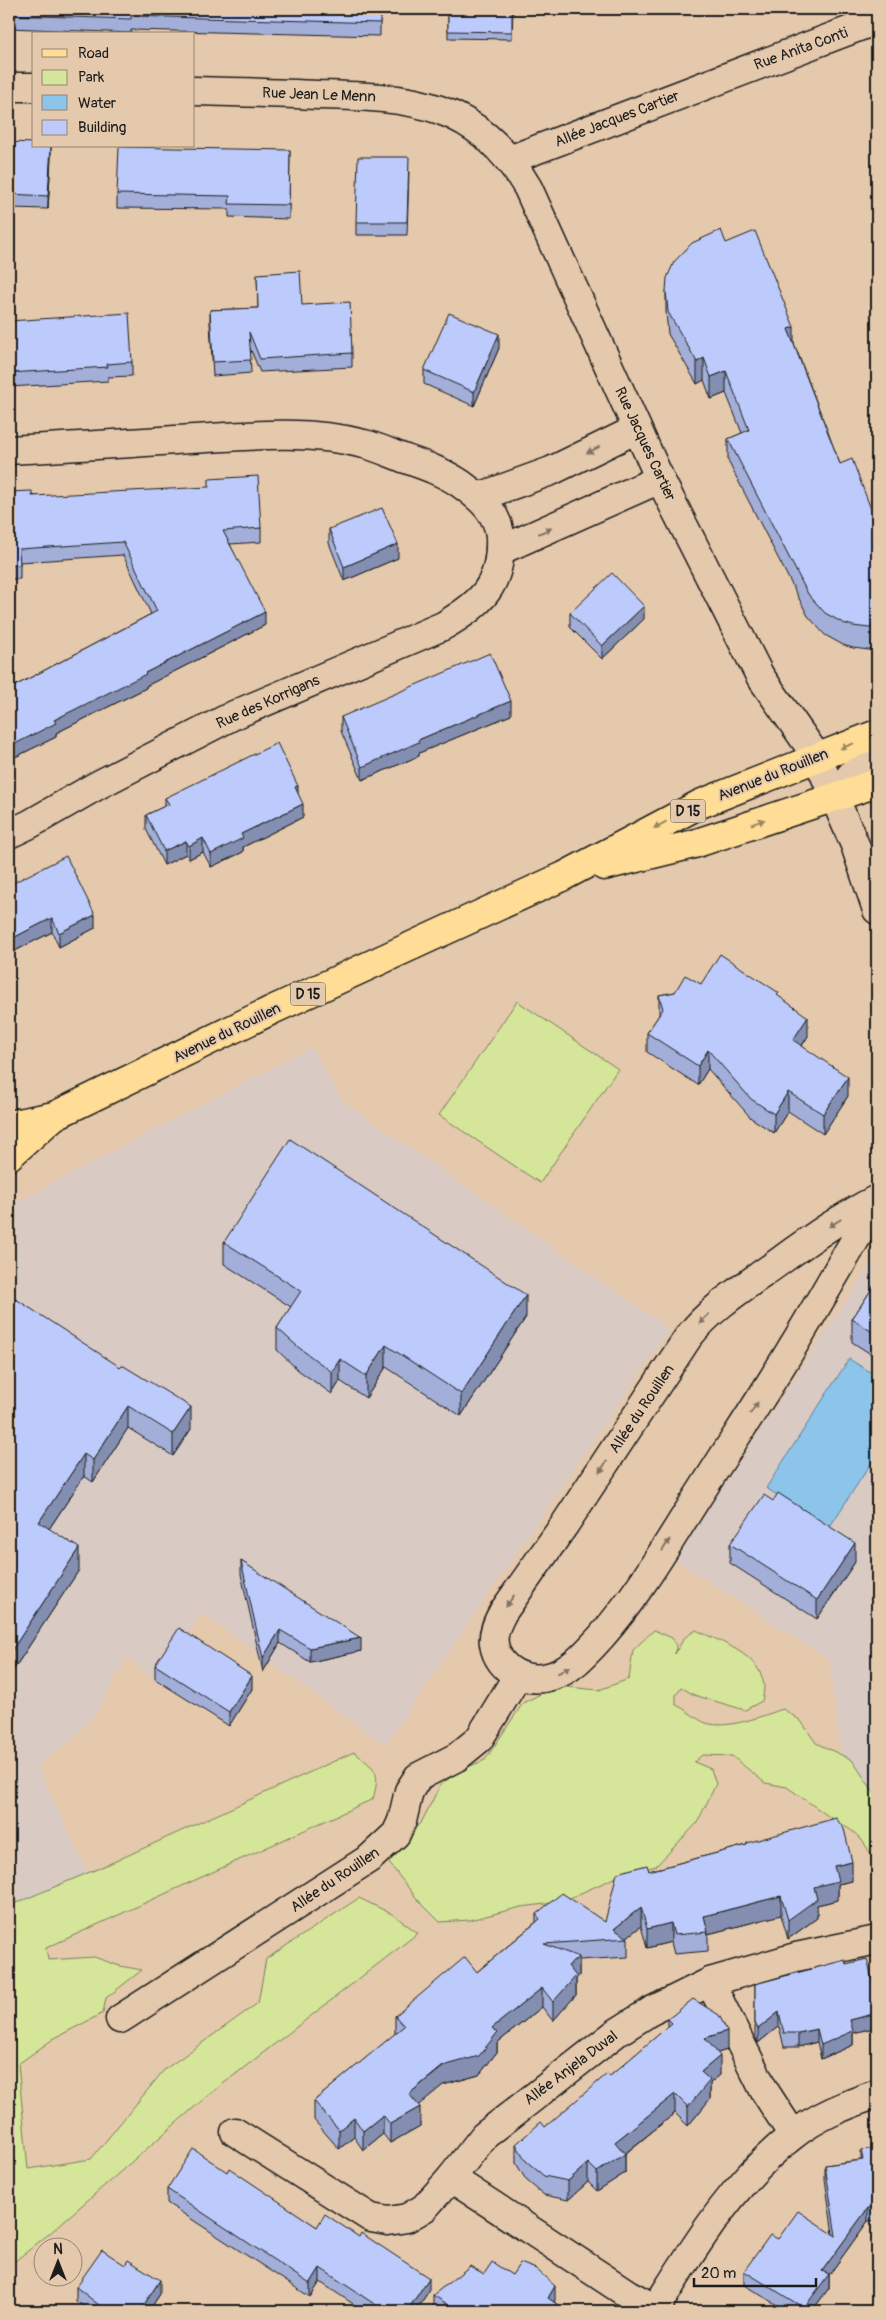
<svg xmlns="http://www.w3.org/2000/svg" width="886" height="2320" viewBox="0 0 886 2320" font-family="Pangolin,sans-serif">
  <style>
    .built { fill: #d9cac4 }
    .green { fill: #d5e599; stroke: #78805a }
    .water { fill: #8cc4ea; stroke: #5f8198 }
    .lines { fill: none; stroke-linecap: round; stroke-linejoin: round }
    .minor-casing { stroke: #1c1c1c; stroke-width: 31 }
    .tertiary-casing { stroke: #1c1c1c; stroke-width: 31 }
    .secondary-casing { stroke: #1c1c1c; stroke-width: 31 }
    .primary-casing { stroke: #1c1c1c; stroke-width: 31 }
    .minor { stroke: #e5c9ac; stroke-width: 28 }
    .tertiary { stroke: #e5c9ac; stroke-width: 28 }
    .secondary { stroke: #e5c9ac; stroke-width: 28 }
    .primary { stroke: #ffdd96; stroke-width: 28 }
    .wall { fill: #a3afd9; stroke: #1c1c1c }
    .shaded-wall { fill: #848eb0; stroke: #1c1c1c }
    .building { fill: #bdcbfc; stroke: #1c1c1c }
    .oneway { fill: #807264 }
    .oneway2 { fill: #99865f }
    .labels { text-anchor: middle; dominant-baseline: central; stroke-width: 4; stroke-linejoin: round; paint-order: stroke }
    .shield { fill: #e5c9ac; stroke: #585047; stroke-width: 1 }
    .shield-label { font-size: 14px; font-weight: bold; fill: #1c1c1c }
    .street-label { font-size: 15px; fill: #1c1c1c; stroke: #e5c9ac }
  </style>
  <rect width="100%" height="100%" fill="#e5c9ac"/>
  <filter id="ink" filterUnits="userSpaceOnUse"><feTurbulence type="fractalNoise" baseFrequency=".02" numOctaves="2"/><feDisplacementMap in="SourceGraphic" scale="10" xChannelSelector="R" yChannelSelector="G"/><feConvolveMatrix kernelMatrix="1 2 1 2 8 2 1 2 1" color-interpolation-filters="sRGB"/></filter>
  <g filter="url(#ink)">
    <g class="built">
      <path d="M311,1047l32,54 327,228 -285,416 -183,-132 -47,66 -28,-21 -29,51 -22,27 -39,30 67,139 -95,37v-736z"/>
      <path d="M877,1254v567l-34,-5 -2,-61 -12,-95 -155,-101z"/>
    </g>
    <g class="green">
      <path d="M517,1001l101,68 -78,114 -101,-68z"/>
      <path d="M654,1630l18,8 4,8 -1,8 9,-16 12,-8c24,12 65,24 68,56 0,4 -1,10 -2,15l-17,9 -51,-15 -13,-8 -5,8v10c10,4 21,15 30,18 21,7 56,-7 77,-14l18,12 15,22 36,17 25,37v73c-6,-19 -17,-38 -36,-45l-54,-38 -22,-4 -33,-27 -30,-1 -8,7 17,7 5,15 -19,39 -41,43 -42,12 -53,24 -40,5 -51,13 -30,2 -22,-22 -29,-37 18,-26 15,-16 19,-37 22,-15 22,-9 38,-57 33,-17 43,4 30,-11 4,-29z"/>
      <path d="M354,1752c22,18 27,18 19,47l-327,149 2,12 46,-3 26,9 22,4 -36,28 -3,15 -50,26 -35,25 10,105 63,-10 73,-89 94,-67 8,-44 93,-61 33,16 26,19 -212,164 -156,136 -41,33v-360l100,-42z"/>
    </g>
    <path class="water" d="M849,1359l28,17v78l-48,74 -63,-40z"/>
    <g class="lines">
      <defs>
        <g id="minor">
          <path d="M9,87h25"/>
          <path d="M194,91c42,1 83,2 125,4 92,2 158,6 209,93l132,291 100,197 57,81"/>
          <path d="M509,160l368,-140"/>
          <path d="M9,450c55,-3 111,-6 166,-10 62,-3 128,-12 189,4 13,3 26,9 39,14 20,7 41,14 58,26 18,13 38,29 39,53 2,48 -18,66 -57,89l-209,89 -136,70 -68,39 -21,10"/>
          <path d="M479,497l72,-26 86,-42"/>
          <path d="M501,550l159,-71"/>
          <path d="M877,1199c-42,21 -77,48 -115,75 -27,19 -52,36 -73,62l-124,188 -62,88c-5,9 -11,21 -9,32 4,27 33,40 58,32 20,-6 35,-24 49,-39 39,-44 69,-98 101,-147 30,-48 62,-95 91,-144 29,-48 56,-96 84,-144"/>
          <path d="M710,1982l54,108 29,45"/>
          <path d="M120,2019l250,-161 26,-24 6,-13 7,-30 9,-14 39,-20 22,-18 39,-64"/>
          <path d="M235,2132l136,86 17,3 19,-3 17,-10 27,-30 33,-42 132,-103 35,-22 59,-29 86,-25 81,-17"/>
          <path d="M451,2178l177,116 32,17"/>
          <path d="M654,2311c40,-63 78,-128 138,-175 25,-20 56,-32 85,-42"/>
        </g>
        <path id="tertiary" d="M817,757l38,88 22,65"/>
        <path id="secondary" d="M834,796l23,-28 20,-14"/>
        <g id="primary">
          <path d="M604,866l90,-22 183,-61"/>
          <path d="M9,1125l45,-9 218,-106 292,-134 136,-72 177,-70"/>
          <path d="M9,1156l44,-39"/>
        </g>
      </defs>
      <use href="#minor" class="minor-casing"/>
      <use href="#tertiary" class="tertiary-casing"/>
      <use href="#secondary" class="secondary-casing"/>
      <use href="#primary" class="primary-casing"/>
      <use href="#minor" class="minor"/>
      <use href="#tertiary" class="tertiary"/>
      <use href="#secondary" class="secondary"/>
      <use href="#primary" class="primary"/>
    </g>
    <g class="wall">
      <path d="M9,9h371v27l-249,-6v3l-122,-5z"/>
      <path d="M448,9h65l-1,30 -64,-1z"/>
      <path d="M9,142l42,15 -3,52 -39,-1z"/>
      <path d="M290,150l-1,69 -60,-2v-8l-112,-1v-14z"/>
      <path d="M409,171l-2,64h-51v-13z"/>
      <path d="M726,243l68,100 46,121 37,61v124l-8,1 -16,-2 -10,-3 -18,-10 -17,-19 -80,-155v-22l14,-6 -16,-40 -15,6 -7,-19 -7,4 -29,-50 -2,-22v-21z"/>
      <path d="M257,274l45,31 50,48v14l-92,5 -10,-24 1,25 -38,3 -3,-53v-13l48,-2z"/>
      <path d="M9,321l123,41v14l-24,1v4l-99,6z"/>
      <path d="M499,348l-25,58 -50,-22v-14z"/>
      <path d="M9,492l252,36v14l-31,2 35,81 -119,61v2l-90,45v4l-47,23v-71l142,-75 -28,-59 -103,7v17h-11z"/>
      <path d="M329,529l69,29 -54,23 -15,-38z"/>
      <path d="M570,613l74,6 -42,40 -32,-32z"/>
      <path d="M511,715l-92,38v3l-57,24 -21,-49v-14z"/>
      <path d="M298,795l5,22 -60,30v5l-32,15 -8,-15 -14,7 -3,-5 -22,11 -18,-36v-14l19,-9v-8z"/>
      <path d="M9,885l86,43 -36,19 -7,-15 -43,22z"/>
      <path d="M701,984l78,13 29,39 -6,10 46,50 -25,38 -35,-23 -14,22 -23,-15 -43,-49 -10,16 -51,-33v-19l12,-18v-20l16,-3z"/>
      <path d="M224,1242l302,75 -65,99 -75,-49 -20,31 -26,-17 -8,13 -34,-24 -21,-20v-22l14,-21 -67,-43z"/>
      <path d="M877,1281v77l-25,-16v-23z"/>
      <path d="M9,1310l182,119 -18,27 -45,-28 -35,54 -9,-6 -35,53 30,41 -69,105h-1z"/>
      <path d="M730,1544l125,18 -38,57 -87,-56z"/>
      <path d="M241,1561l120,90 -51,11 -30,-19 -17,29 -22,-98z"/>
      <path d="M155,1665l97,24 -23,37 -74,-47z"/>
      <path d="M747,1843l105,38 -14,3v16l-21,5v13l-29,21 -7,-24 -73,19v17l-34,3 -3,-12 -24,6 -6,-22 -14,11 1,1v19l-49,3v16l-3,3v16l-23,26 -11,-14 -45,36v9l-18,23 -36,10 -25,20 2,21 -30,17 -7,-9 -20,16 -9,-13 -15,12 -25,-29v-19l81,-67v-18l82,-44 59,-50v-8l69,8 44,-51 98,-26z"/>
      <path d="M846,1964l31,36v27l-24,6v12l-32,14 -4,-17 -19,5h-14l-5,-21 -21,17 -3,-7v-52z"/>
      <path d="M668,2019l59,31 -10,3 3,22 -10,8v16l-22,27 -13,-13 -50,41v19l-28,18 -9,-9 -20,18 -24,-5 -18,-15 -10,-17v-19l29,-17 65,-51 58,-49z"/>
      <path d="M877,2148v72l-9,1 -39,54v13l-17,23h-25l-43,-26v-14l34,-32 55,-5 -8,-55v-14l36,-5v-10z"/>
      <path d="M227,2172l90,55 112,64 -14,20h-51l-44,-29 -10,15 -143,-94v-14z"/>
      <path d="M125,2265l35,29 -11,17h-59l-14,-10v-14z"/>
      <path d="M484,2274l28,1 43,25 -1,2 13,9h-130l-4,-2v-14z"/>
    </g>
    <g class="shaded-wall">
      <path d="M51,146v11l-3,52v-13z"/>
      <path d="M794,327v22l-6,-20z"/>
      <path d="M499,334v14l-25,58v-14z"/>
      <path d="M704,358v22l-7,4v-22z"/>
      <path d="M726,371v22l-15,6v-22z"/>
      <path d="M398,544v14l-54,23v-14z"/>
      <path d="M644,606v13l-42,40v-13z"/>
      <path d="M265,612v13l-119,61v2l-90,45v4l-47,23v-13l45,-27 91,-47z"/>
      <path d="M511,701v14l-92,38v3l-57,24v-13l56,-27z"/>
      <path d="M298,786v14l-3,-13z"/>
      <path d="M303,804v13l-60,30v5l-32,15v-13l30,-20z"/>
      <path d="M203,838v14l-14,7v-13z"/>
      <path d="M186,841v13l-22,11v-14z"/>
      <path d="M95,915v13l-36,19v-14z"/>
      <path d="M52,918v14l-43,22v-14z"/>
      <path d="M808,1017v19l-15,23v-19z"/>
      <path d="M708,1050v19l-10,16v-19z"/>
      <path d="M848,1077v19l-25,38v-20z"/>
      <path d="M788,1092v19l-14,22v-19z"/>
      <path d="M526,1295v22l-65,99v-22z"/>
      <path d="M386,1345v22l-20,31v-22z"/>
      <path d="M340,1359v22l-8,13v-22z"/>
      <path d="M128,1406v22l-35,54v-22z"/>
      <path d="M191,1407v22l-18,27v-22z"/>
      <path d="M84,1454v22l-45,68v-22z"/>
      <path d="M855,1543v19l-38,57v-19z"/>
      <path d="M79,1548v22l-69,105v-22z"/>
      <path d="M280,1630v13l-17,29v-14z"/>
      <path d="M361,1638v13l-51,11v-14z"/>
      <path d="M252,1676v13l-23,37v-14z"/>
      <path d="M852,1862v19l-14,3v16l-21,5v13l-29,21v-19l26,-33 20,-21z"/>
      <path d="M781,1896v19l-73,19 -4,-18z"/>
      <path d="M641,1907v19l-15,12 -12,-9z"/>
      <path d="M671,1923v19l-24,6v-19z"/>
      <path d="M579,1957v19l-3,3v16l-23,26v-19l15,-36z"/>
      <path d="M542,1988v19l-45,36v9l-18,23 -36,10 -34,28v-19z"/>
      <path d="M779,2012v14l-21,17v-14z"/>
      <path d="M877,2013v14l-24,6v12l-32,14v-14l29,-25z"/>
      <path d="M817,2029v13l-19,5v-14z"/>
      <path d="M727,2031v19l-22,7v-19z"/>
      <path d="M720,2056v19l-10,8v16l-22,27v-19l13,-35z"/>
      <path d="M675,2094v19l-52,42 2,-1v19l-28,18v-19l18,-30z"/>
      <path d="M420,2107v19l-30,17v-19z"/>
      <path d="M383,2115v19l-20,16v-19z"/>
      <path d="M354,2118v19l-15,12v-19z"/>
      <path d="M588,2163v19l-20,18v-19z"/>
      <path d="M868,2208v13l-39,54v13l-17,23h-8v-3l18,-37z"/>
      <path d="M320,2268v14l-10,15v-13z"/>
      <path d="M429,2278v13l-14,20h-8z"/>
      <path d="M160,2280v14l-11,17h-9z"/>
      <path d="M555,2286v14l-7,11v-13z"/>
    </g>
    <g class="building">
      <path d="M9,9h371v14l-249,-7v3l-122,-4z"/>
      <path d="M448,9h64v23l-64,-1z"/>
      <path d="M9,142l25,1v3h17l-3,50 -39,-2z"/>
      <path d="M119,147l171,3 -1,55 -60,-1 1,-8 -113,-2z"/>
      <path d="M358,157h51l-2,65h-51z"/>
      <path d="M721,230l5,13 29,-12 39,96 -6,2 52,135 12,-5 25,66v102l-8,1 -16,-2 -10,-3 -18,-10 -17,-19 -80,-155 21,-9 -23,-59 -15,6 -7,-19 -7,4 -29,-50 -2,-21 1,-13 7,-16 18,-19z"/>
      <path d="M300,271l2,34 48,-3 2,51 -92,6 -11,-27 2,28 -38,2 -3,-52 48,-2 -1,-34z"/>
      <path d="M129,313l3,49 -25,2 1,3 -99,6v-52z"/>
      <path d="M449,313l50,21 -25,58 -50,-22z"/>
      <path d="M258,476l3,52 -38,3 42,81 -120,61 1,1 -92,46 2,3 -47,24v-58l148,-78 -34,-69 -104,7 1,16h-11v-73l23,-1v5l177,-9v-8z"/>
      <path d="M382,508l16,36 -54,23 -15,-38z"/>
      <path d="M612,573l32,33 -42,40 -32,-33z"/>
      <path d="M490,653l21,48 -93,39 1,2 -57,25 -21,-50z"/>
      <path d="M277,743l21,43 -3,1 8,17 -62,30 2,4 -32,16 -8,-16 -14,8 -3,-5 -22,10 -18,-36 23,-11 -4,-6z"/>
      <path d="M66,856l29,59 -36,18 -7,-15 -43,22v-55z"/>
      <path d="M720,954l59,39 -2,2 31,22 -15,23 55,37 -25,37 -35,-22 -14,22 -23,-15 -43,-49 -10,16 -51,-33 16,-24 -4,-14 16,-3 10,-17 16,9z"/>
      <path d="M290,1139l236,156 -65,99 -75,-49 -20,31 -26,-17 -8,13 -34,-25 -21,-19 24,-37 -77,-49z"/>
      <path d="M877,1281v54l-25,-16z"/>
      <path d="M16,1299l104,68 2,-2 69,42 -18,27 -45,-28 -35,54 -9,-6 -45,68 40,26 -69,105h-1v-343z"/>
      <path d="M778,1493l77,50 -38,57 -87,-56 34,-49 9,6z"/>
      <path d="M241,1561l120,77 -51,10 -30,-18 -17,28z"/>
      <path d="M179,1628l73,48 -23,36 -74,-47z"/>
      <path d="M836,1818l8,11 8,33 -18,4 4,15 -24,6 3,12 -29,21 -7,-24 -77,20 4,16 -34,3 -3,-12 -24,6 -6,-22 -27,22 14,9 -84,6 35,13 -11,9 8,10 -23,26 -11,-14 -50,40 5,5 -18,23 -36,10 -34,28 11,13 -30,17 -7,-9 -20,16 -9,-13 -15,12 -25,-29 90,-75 -9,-10 70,-59 12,15 63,-53 -4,-5 26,-21 43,29 12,-49 30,-8 2,6 98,-26v-2z"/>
      <path d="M867,1959l10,41v13l-27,7 3,11 -32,14 -4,-16 -19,4h-14l-5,-21 -21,17 -3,-6v-39l90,-24 1,4z"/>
      <path d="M693,1999l26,16 8,16 -22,7 15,18 -19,16 9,8 -22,27 -13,-13 -60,48 10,12 -28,18 -9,-9 -20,18 -24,-5 -18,-15 -10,-17 25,-22 4,5 62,-53 3,2 62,-53 -4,-4z"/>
      <path d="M877,2148v59l-9,1 -46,63 7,3 -25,34 -60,-37 26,-36 8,4 20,-28 38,25 -11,-71 38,-5 -2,-10z"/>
      <path d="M193,2149l34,23 2,-4 88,59 8,-13 34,23 2,-4 68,45 -22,33h-22l-65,-43 -10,16 -143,-95z"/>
      <path d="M102,2250l23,15 3,-5 32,20 -20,31h-41l-2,-1 2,-5 -23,-18z"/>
      <path d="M492,2262l20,13 8,-12 16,6 19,17 -7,12 19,13h-109l-25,-16 37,-29 14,8z"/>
    </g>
    <defs><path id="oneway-solid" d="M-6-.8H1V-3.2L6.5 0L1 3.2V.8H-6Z" transform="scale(1.25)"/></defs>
    <g class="oneway">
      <use href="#oneway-solid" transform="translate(593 450) rotate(154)"/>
      <use href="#oneway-solid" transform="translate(545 531) rotate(-23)"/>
      <use href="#oneway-solid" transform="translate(835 1223) rotate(148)"/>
      <use href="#oneway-solid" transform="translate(704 1319) rotate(134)"/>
      <use href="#oneway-solid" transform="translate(754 1408) rotate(-57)"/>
      <use href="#oneway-solid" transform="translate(603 1467) rotate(124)"/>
      <use href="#oneway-solid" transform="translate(666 1545) rotate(-57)"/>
      <use href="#oneway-solid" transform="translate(510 1601) rotate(125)"/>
      <use href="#oneway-solid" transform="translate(564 1670) rotate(-28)"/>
    </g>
    <g class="oneway2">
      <use href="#oneway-solid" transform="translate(847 746) rotate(159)"/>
      <use href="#oneway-solid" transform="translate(758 822) rotate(-19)"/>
      <use href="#oneway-solid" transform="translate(660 825) rotate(152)"/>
    </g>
  </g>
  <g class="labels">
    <g class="shield">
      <rect x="670.5" y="799.5" width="35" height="23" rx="4"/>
      <rect x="290.5" y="982.5" width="35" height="23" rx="4"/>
    </g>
    <g class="shield-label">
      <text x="688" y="811">D 15</text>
      <text x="308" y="994">D 15</text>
    </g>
    <g class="street-label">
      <text transform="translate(801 49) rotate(-20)">Rue Anita Conti</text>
      <text transform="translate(319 95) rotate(2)">Rue Jean Le Menn</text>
      <text transform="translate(617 119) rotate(-21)">Allée Jacques Cartier</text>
      <text transform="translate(645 444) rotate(65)">Rue Jacques Cartier</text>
      <text transform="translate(268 702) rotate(-24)">Rue des Korrigans</text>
      <text transform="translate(773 775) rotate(-22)">Avenue du Rouillen</text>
      <text transform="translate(227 1033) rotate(-26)">Avenue du Rouillen</text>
      <text transform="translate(642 1409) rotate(-56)">Allée du Rouillen</text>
      <text transform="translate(335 1880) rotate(-34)">Allée du Rouillen</text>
      <text transform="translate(571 2068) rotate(-37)">Allée Anjela Duval</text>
    </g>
  </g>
  <rect width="886" height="2320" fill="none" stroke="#e5c9ac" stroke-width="30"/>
  <rect x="15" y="15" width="856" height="2290" fill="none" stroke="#1c1c1c" stroke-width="2" filter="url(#ink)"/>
  <rect x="32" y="32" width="162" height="115" fill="#e5c9ac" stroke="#958472"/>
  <rect x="42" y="49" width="25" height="8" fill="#ffdd96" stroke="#958472"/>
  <text x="78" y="58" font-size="15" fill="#1c1c1c">Road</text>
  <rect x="42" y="70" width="25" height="15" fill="#d5e599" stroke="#958472"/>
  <text x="78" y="82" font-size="15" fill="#1c1c1c">Park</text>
  <rect x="42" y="95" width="25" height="15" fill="#8cc4ea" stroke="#958472"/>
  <text x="78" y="108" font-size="15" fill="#1c1c1c">Water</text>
  <rect x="42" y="120" width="25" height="15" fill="#bdcbfc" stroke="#958472"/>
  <text x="78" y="132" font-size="15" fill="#1c1c1c">Building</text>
  <g transform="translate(58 2262)"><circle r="24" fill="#e5c9ac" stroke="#958472"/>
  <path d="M0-4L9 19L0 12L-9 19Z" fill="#1c1c1c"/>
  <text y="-8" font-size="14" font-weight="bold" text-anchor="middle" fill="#1c1c1c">N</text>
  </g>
  <path d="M694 2278v8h122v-8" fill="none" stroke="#1c1c1c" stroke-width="2.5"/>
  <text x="701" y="2278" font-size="15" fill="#1c1c1c" stroke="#e5c9ac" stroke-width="4" paint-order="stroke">20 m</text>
</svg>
